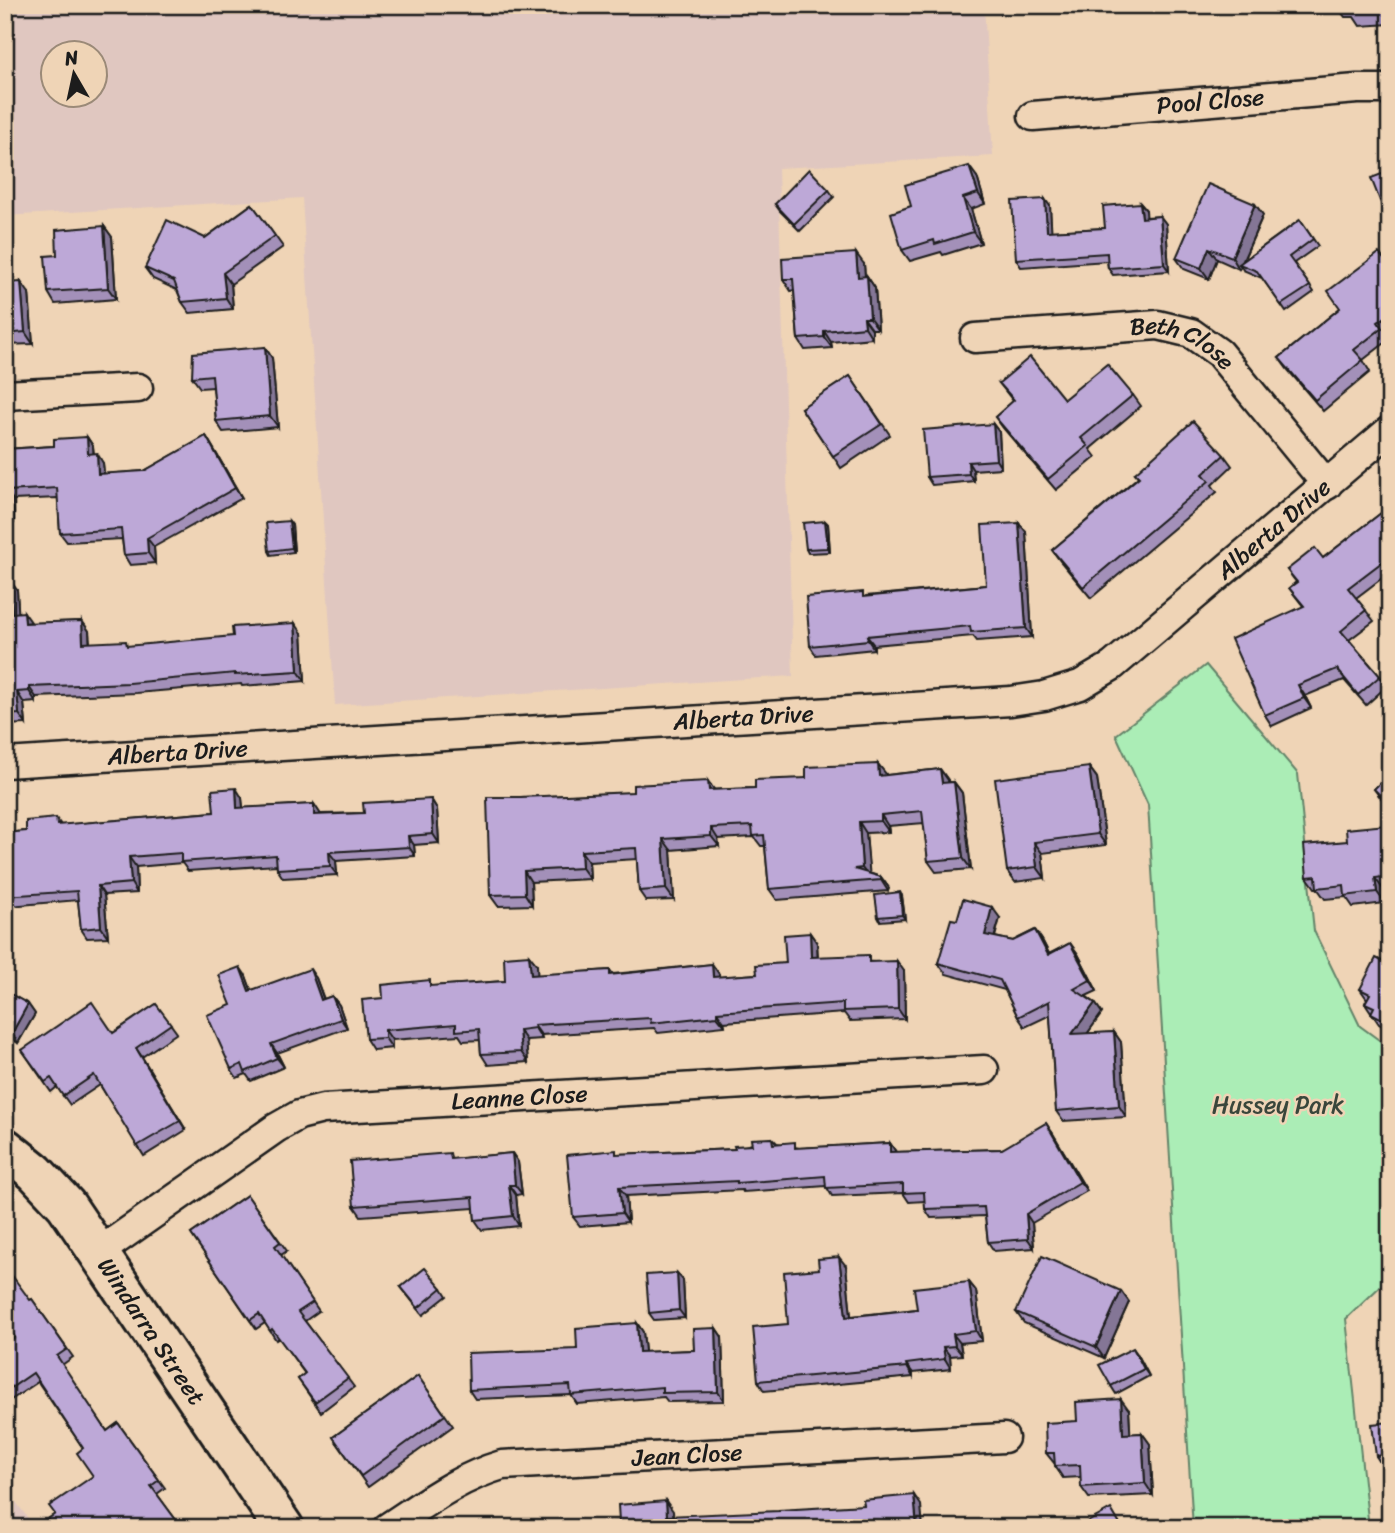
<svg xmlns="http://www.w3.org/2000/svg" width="1395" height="1533" viewBox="0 0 1395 1533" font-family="Sriracha,sans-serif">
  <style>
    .built { fill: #e0c7c0; fill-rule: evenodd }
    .green { fill: #abedb6; stroke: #648469; stroke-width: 2 }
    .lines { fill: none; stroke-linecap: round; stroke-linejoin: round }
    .street-casing { stroke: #1c1c1c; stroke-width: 33 }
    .secondary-casing { stroke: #1c1c1c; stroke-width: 44 }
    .street { stroke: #efd4b6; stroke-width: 28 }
    .secondary { stroke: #efd4b6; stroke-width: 38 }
    .rail { stroke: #1c1c1c; stroke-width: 5 }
    .wall { fill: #a390b9; stroke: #1c1c1c; stroke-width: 2 }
    .shaded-wall { fill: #847696; stroke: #1c1c1c; stroke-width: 2 }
    .building { fill: #bda8d7; stroke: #1c1c1c; stroke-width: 2 }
    .labels { text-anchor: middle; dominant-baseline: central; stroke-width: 5; stroke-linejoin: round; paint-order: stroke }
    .street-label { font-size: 24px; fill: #1c1c1c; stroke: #efd4b6 }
    .park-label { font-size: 24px; fill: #39463b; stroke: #efd4b6 }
  </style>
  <rect width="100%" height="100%" fill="#efd4b6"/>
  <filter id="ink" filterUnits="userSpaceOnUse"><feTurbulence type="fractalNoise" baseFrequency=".0143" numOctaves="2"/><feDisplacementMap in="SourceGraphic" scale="14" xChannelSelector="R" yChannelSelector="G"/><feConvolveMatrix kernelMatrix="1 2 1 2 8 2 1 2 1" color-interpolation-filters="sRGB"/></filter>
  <g filter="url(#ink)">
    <g class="built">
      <path d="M5,5h979l9,151 -215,12 15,508 -458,29 -33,-507 -297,18zM52,52h42v42h-42z"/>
      <path d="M5,1487l30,41h-30z"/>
    </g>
    <path class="green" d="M1206,665l92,109 16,157 46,95 30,22v229l-44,42 23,209h-176l-45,-723 -32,-70z"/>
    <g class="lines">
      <defs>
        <g id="street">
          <path id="s1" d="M1033,116l324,-27h33"/>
          <path id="s2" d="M975,338l183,-13 33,8 28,20 108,132"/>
          <path d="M5,395l133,-7"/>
          <path id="s3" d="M5,763l1006,-62 33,-5 36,-11 32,-19 278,-236"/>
          <path id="s4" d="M99,1252l177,-124 23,-13 24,-6 661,-39"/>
          <path id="s5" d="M387,1528c38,-25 71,-50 115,-63l502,-27"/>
        </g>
        <g id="secondary">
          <path id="s6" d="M5,1148l30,24 31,33 218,323"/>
        </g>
      </defs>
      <use href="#street" class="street-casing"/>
      <use href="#secondary" class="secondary-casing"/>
      <use href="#street" class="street"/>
      <use href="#secondary" class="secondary"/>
      <path class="rail" d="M5,1527l1,1"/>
    </g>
    <g class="wall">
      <path d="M1336,5h54v19l-30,2 -6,-9h-9z"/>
      <path d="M977,177l8,27 -14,5 10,34 -38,12 -2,-3 -31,9 -8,-11 9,-44z"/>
      <path d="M829,190l5,7 -34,34 -20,-20 -5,-7z"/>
      <path d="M1140,203l6,7v7l14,-1 6,8 3,47 -56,4 -5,-7 -1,-7 -86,6 -5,-8 34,-53 1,25 54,-3z"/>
      <path d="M252,204l31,43 -52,37 2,25 -43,4 -8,-11 -5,-12 -24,-11 -8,-11 60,-30z"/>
      <path d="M1255,204l8,11 -20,46 57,-41 18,26 -24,17 20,29 -28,20 -24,-34 -19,-8 -2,-4 -2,3 -22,-10 -8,20 -25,-10 -8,-11z"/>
      <path d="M104,226l8,11 4,62 -61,5 -7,-12 9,-37z"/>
      <path d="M864,264l1,13 2,-1 8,12 3,41h-6v9l-41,4 1,6 -27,2 -7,-11 -4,-49 -3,1 -8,-12z"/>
      <path d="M1390,267v64l-4,2 4,6 -27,21 7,12 -47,39 -36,-42 -8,-11z"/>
      <path d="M5,283l24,10 4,51 -28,1z"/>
      <path d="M265,347l7,11 6,69 -55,5 -7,-11 -3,-34 -13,1 -8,-11z"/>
      <path d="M850,376l40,59 -49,33 -40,-60z"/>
      <path d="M999,383l65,16 69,-4 8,11 -51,43 6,8 -40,33 -53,-62 -8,-11 18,-16z"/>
      <path d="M993,424l6,8 2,36 -28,2 1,11 -42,4 -5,-8z"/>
      <path d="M206,436l6,10 30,52 -88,49 1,16 -25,2 -6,-10 -2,-16 -55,3 -7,-9 -2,-35 -45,2 1,23h-9v-74l49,-3 33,-9 6,9 1,8 9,9 1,11 40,-3z"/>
      <path d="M1224,455l8,11 -20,19 5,7 -126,106 -31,-37 -8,-11 86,-73 -3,-4z"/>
      <path d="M1390,506v66l-34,26 18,23 -25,19 31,36 7,10 -21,19 -22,-25 -39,16 6,12 -39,18 -7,-11 38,-109 -14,-18 7,-6 -9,-12 36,-12z"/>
      <path d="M289,521l3,4 2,27 -23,3 -2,-4z"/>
      <path d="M825,521l3,3 2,28 -22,1 -2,-4z"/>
      <path d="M1026,532l6,105 -55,4 -4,-5 -99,9v4l-58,6 -6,-9 56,-50 120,-11z"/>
      <path d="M5,580l12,10 1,23 13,10 51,-2 7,10 1,12 40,3 172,-13 3,48 -63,5 -1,-2 -105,9 -100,4v5l-12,1 2,21 -21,1z"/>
      <path d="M878,764l8,11 54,-6 8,11v2h6l8,11 9,76 -35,3 -8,-11 -4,-38 -36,3 1,6 -23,1 3,40 12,4 8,11 -1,3 -111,9 -8,-11 -4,-43h-4l-7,-9 -36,2 1,7 -48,4 3,50 -28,1 -7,-10 -2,-32 -48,3 1,17 -59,3 1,23 -34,1 -8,-11 31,-98 234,-9z"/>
      <path d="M1089,767l8,11 9,67 -64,8 3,25 -30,4 -8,-11z"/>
      <path d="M1390,773v34l-10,-10 -6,-8z"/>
      <path d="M242,798l1,10 71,-4 6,10 44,-1 67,-14 6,10 2,34 -25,2 1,11 -79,5 1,14 -54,3 -6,-9v-4l-89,6 -6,-8 -46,4 1,26 -33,2 4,42 -21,1 -6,-9 -3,-29 -69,6 -4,-5v-68l21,-2 30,-13 5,7 153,-13z"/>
      <path d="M1390,831v57l-7,1 2,14 -32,4 -7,-10 -21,2 -8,-11h-2l-8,-11 40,-36z"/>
      <path d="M902,896l3,23 -25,2 -2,-4z"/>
      <path d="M1000,918l-5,19 18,4 22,-11 7,10 7,14 21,-11 8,11 19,37 -11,5 9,7 7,10 -15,21 27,-2 7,10 5,75 -63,4 -7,-10 -6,-96 -25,12 -7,-10 -13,-27 -59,-16 -8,-11 19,-43z"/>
      <path d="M810,933l7,10 1,14 55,5 31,9 1,48 -55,2 -6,-8 -120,9 1,4 -67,7 -4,-5 -113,7 1,4 -16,1 2,22 -40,3 -7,-11 -1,-14 -17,1 -4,-6 -67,5v8l-19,2 -7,-11 17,-41 51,-12 71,-5 24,-26 8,10v10l73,-5 3,4 99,-10 7,10v3l38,-3 29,-11z"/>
      <path d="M1390,965v65l-11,-6 -14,-21 2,-4 -7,-10z"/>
      <path d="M246,976l5,14 65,-12 8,21 8,-3 7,9 8,23 -70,25 7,14 -33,14 -5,-7 -9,4 -6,-9v-64z"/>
      <path d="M5,991l23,13 7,10 -17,29 -13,-8z"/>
      <path d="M156,1004l21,29 -35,24 44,73 -42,26 -44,-71 -30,20 -13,-18 -6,5 -29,-42 91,-17z"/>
      <path d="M1052,1132l35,59 -55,32 2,25 -40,3 -6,-9 -3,-26 -54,2 -6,-9v-8l-16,1 -6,-9 -71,3 -6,-10 -83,6 -1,-2 -116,6 2,26 -48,4 -7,-9 46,-63 116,-5 37,-11 5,5 22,5 91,-5 6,9 106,-3z"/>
      <path d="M512,1153l6,9 4,32 -6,1 3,31 -37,4 -7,-10 -1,-12 -113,8 -7,-10 100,-47z"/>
      <path d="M247,1195l40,56 -6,4 38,56 -14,10 49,66 -33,25 -23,-33 7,-5 -26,-36 -3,2 -11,-17 -9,6 -65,-95z"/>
      <path d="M846,1266l5,50 66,-7 52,-27 7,9 6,50 -22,2 2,12 -12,1 1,13 -38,4v4l-149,14 -6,-10 30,-57z"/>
      <path d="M677,1273l6,7 2,38 -31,2 -5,-7z"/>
      <path d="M401,1287l41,1 5,8 -24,19z"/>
      <path d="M1121,1291l8,11 -25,56 -80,-35 -8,-11z"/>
      <path d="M32,1299l41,58 -11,8 45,66 11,-8 47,65 -8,6 25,34h-147l20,-14 38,-38 -10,-28 -45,-66 -33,22v-60l10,-7 15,-37z"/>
      <path d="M637,1323l6,9 2,20 49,-2 22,-22 6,9 2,64 -56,1 -4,-5 -87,7 -6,-9 -96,4 -6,-9 108,-41z"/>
      <path d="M1138,1355l11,21 -33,18 -5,-8z"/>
      <path d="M418,1376l35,50 -85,61 -35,-50z"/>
      <path d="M1129,1410l1,24 12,-1 8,11 3,51 -64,3 -8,-11v-10l-18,1 -8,-12v-2l-9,-11 31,-32z"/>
      <path d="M1390,1422v40l-9,2 -5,-8z"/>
    </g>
    <g class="shaded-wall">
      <path d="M969,166l8,11 8,27 -7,-11z"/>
      <path d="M963,198l8,11 10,34 -8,-11z"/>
      <path d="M1045,199l5,7 2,33 -5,-8z"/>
      <path d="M1140,203l6,7 1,15 -5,-7z"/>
      <path d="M1255,204l8,11 -22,50 -2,-1 2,2 -2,3 -7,-12z"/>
      <path d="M1160,216l6,8 3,47 -5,-7z"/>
      <path d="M104,226l8,11 4,62 -8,-11z"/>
      <path d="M1209,248l8,11 -8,20 -8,-11z"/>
      <path d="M856,253l8,11 2,25 -8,-12z"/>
      <path d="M223,273l8,11 2,25 -7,-11z"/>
      <path d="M867,276l8,12 3,41 -8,-11z"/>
      <path d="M21,282l8,11 4,51 -8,-12z"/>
      <path d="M864,318l8,11v9l-7,-11z"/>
      <path d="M824,331l7,11 1,6 -8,-11z"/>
      <path d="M265,347l7,11 6,69 -8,-11z"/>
      <path d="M993,424l6,8 2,36 -5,-8z"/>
      <path d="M206,436l6,10 30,52 -7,-10z"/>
      <path d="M87,437l6,9 1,18 -6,-10z"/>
      <path d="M97,453l6,10 2,20 -7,-9z"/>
      <path d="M968,462l5,8 1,11 -5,-7z"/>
      <path d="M7,491l6,9 1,23 -6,-10z"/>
      <path d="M289,521l3,4 2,27 -2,-4z"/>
      <path d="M825,521l3,3 2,28 -2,-4z"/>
      <path d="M1019,523l7,9 6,105 -6,-9z"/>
      <path d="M147,538l7,9 1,16 -7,-10z"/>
      <path d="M10,580l7,10 2,33 -7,-10z"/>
      <path d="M24,612l7,10 -6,1z"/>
      <path d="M82,621l7,10 1,23 -7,-11z"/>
      <path d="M295,623l7,10 3,48 -7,-10z"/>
      <path d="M867,636l7,9v4l-6,-9z"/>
      <path d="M1298,685l7,11 6,12 -7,-10z"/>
      <path d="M29,687l7,10v5l-7,-11z"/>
      <path d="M17,692l7,11 2,21 -7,-10z"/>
      <path d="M878,764l8,10 1,13 -8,-11z"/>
      <path d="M1089,767l8,11 9,67 -8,-11z"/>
      <path d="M940,769l8,11 1,14 -7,-11z"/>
      <path d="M708,781l8,11 -7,-2z"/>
      <path d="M954,782l8,11 9,76 -8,-11z"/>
      <path d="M236,788l6,10 2,19 -7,-9z"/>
      <path d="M431,799l6,10 2,34 -6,-9z"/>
      <path d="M314,804l6,9 1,11 -7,-9z"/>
      <path d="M881,815l7,11 1,6 -8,-11z"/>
      <path d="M859,822l7,11 4,46 -8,-11z"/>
      <path d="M1386,825l4,6v33z"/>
      <path d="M711,828l7,11 1,7 -8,-10z"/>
      <path d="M408,836l6,9 1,11 -6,-9z"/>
      <path d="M663,839l8,11 3,50 -8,-11z"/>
      <path d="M1034,842l8,11 3,25 -8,-11z"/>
      <path d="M581,851l8,11 1,17 -8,-11z"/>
      <path d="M329,852l7,9 1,14 -7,-9z"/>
      <path d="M129,857l7,10 1,26 -6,-10z"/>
      <path d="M524,871l7,11 1,23 -7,-11z"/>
      <path d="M881,877l8,11 -1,3 -7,-11z"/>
      <path d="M1375,878l8,11 2,14 -8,-11z"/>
      <path d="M98,886l6,9 4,42 -7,-10z"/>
      <path d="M900,892l2,4 3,23 -3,-4z"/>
      <path d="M992,907l8,11 -8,27 -7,-10z"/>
      <path d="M1035,930l7,10 13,25 -7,-10z"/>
      <path d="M810,933l7,10 1,24 -7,-10z"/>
      <path d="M1070,943l8,11 19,37 -7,-11z"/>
      <path d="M529,955l8,10 1,21 -7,-11z"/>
      <path d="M897,961l7,10 1,48 -7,-10z"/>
      <path d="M712,964l7,10 1,13 -7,-10z"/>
      <path d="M240,967l6,9 9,24 -6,-9z"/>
      <path d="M310,969l6,9 11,31 -6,-9z"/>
      <path d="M332,996l7,9 8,23 -6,-9z"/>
      <path d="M1095,1003l7,10 -23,32 -7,-11z"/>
      <path d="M28,1004l7,10 -17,29 -6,-10z"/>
      <path d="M717,1012l7,10 1,4 -8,-10z"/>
      <path d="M534,1025l7,10 1,4 -7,-11z"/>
      <path d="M385,1030l7,10v8l-7,-10z"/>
      <path d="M519,1030l7,10 2,22 -7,-10z"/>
      <path d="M1114,1032l7,10 5,75 -7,-11z"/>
      <path d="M271,1044l6,9 7,14 -7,-9z"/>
      <path d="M136,1048l6,9 44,73 -6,-9z"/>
      <path d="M1046,1123l6,9 35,59 -7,-9z"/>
      <path d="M890,1143l6,9h-6z"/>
      <path d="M512,1153l6,9 4,32 -7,-9z"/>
      <path d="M509,1185l7,10 3,31 -6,-10z"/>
      <path d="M619,1187l7,9 2,26 -6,-9z"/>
      <path d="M1026,1214l6,9 2,25 -6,-9z"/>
      <path d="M839,1257l7,9 6,60 -6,-9z"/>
      <path d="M677,1273l6,7 2,38 -6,-8z"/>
      <path d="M969,1282l7,9 6,50 -6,-10z"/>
      <path d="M1121,1291l8,11 -25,56 -8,-11z"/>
      <path d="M637,1323l6,9 3,29 -7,-9z"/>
      <path d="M716,1328l6,9 2,64 -6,-9z"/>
      <path d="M953,1334l7,9 2,12 -7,-9z"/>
      <path d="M943,1347l7,9 1,13 -6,-10z"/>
      <path d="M1133,1348l5,7 11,21 -5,-7z"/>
      <path d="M906,1364l7,9v4l-6,-10z"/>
      <path d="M1121,1399l8,11 2,35 -8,-11z"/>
      <path d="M1142,1433l8,11 3,51 -8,-12z"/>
      <path d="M914,1495l7,10 2,23h-6z"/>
      <path d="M666,1501l7,10 1,15 -7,-10z"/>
    </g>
    <g class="building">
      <path d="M1349,5h41v4l-40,2z"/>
      <path d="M969,166l9,27 -15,5 10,34 -38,12 -1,-4 -32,10 -11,-37 20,-7 -6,-21z"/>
      <path d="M809,169l20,21 -35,34 -19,-20z"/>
      <path d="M1390,171v55l-19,-48z"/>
      <path d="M1208,184l47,20 -23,53 -23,-9 -8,20 -25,-10z"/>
      <path d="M1045,199l2,32 58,-3 -2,-22 37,-3 2,15 18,-2 4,48 -56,4 -1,-15 -91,6 -4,-58z"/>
      <path d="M252,204l23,32 -52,37 3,25 -44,4 -8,-21 -29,-13 22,-48 38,18z"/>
      <path d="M1300,220l13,19 -24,18 21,29 -29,19 -24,-34 -18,-7z"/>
      <path d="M104,226l4,62 -60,4 -3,-36 12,-1 -1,-25z"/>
      <path d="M856,253l2,24 9,-1 3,42h-6l1,9 -41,4v6l-26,2 -5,-60h-10l-1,-21z"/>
      <path d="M1379,253l11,14v47l-12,8 4,6 -28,22 9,10 -48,40 -36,-42 61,-50 -12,-17z"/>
      <path d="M21,282l4,50 -20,2v-51z"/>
      <path d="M265,347l5,69 -54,5 -4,-46 -20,2 1,-24z"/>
      <path d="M1030,357l34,42 43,-35 26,31 -52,43 7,8 -40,33 -53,-62 19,-17 -15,-17z"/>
      <path d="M850,376l32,48 -49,32 -32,-48z"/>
      <path d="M1193,421l31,34 -21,19 6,7 -126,106 -31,-37 87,-73 -4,-4z"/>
      <path d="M993,424l3,36 -28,2 1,12 -42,3 -4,-47z"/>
      <path d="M206,436l29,52 -88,50 1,15 -24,2 -3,-26 -61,4 -3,-45 -50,3 1,22 -3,1v-65l49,-3v-7l33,-2 1,17 9,-1 1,21 46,-3z"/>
      <path d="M1390,506v50l-42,32 18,22 -25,21 39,45 -22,19 -21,-26 -39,16 6,13 -39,17 -34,-76 73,-33 -15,-18 8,-6 -10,-12 28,-22 8,10z"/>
      <path d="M289,521l3,27 -23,3 -3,-28z"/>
      <path d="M825,521l3,27 -22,1 -3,-26z"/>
      <path d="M1019,523l7,105 -55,4 -1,-6 -103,10 1,4 -58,6 -4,-49 57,-5v5l123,-12 -4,-60z"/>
      <path d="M5,580h5l2,33 12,-1 1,11 57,-2 1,22 43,-2 1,5 106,-10 -1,-9 63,-4 3,48 -63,4v-2l-106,10 -100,4v4l-12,1 2,22 -14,1z"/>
      <path d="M1390,610v12l-6,-7z"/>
      <path d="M878,764l1,12 61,-7 2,14 12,-1 9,76 -35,3 -6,-50 -41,4v6l-22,1 3,46 -8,1 27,8v3l-112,9 -5,-54 -11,1 -1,-10 -41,2v8l-48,3 3,50 -27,2 -3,-43 -55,3 1,17 -58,3 1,23 -35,1 -3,-98h34l112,-5v-7l75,-4 1,9 46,-2v-8l51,-2v-11z"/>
      <path d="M1089,767l9,67 -64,8 3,25 -30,4 -12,-92z"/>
      <path d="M1390,773v32l-16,-16z"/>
      <path d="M236,788l1,20 77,-4v11l50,-2 -1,-10 68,-4 2,35 -25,2 1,11 -80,5 1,14 -53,3 -1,-14 -95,7v-9l-52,4 2,26 -33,3 3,41 -20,2 -4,-38 -72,5v-63l21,-2v-10l30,-3 1,7 157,-13 -2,-22z"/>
      <path d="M1386,825l4,39v12l-15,2 2,14 -32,4 -1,-11 -27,3 -1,-12 -9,1 -3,-32 43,-4 -1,-12z"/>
      <path d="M900,892l2,23 -24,2 -3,-22z"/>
      <path d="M963,899l29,8 -7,28 28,6 22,-11 13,25 22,-12 20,37 -16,9 21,14 -23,31 42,-2 5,74 -63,5 -7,-110 -31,16 -18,-37 -62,-17 13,-44 6,1z"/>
      <path d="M810,933l1,24 58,-2v7l28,-1 1,48 -55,2v-8l-126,9v4l-66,7 -1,-5 -116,7 1,3 -16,2 2,22 -40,2 -2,-25 -23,2v-7l-71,6v8l-19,1 -4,-39 21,-2 -1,-13 48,-5v6l75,-5 -1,-24 25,-2 2,20 79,-5v5l102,-11 1,13 44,-3 -1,-9 30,-2 -2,-28z"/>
      <path d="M1376,958l14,7v58l-19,-10 3,-6 -9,-4 5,-9 -10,-5z"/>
      <path d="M240,967l9,24 61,-22 11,31 11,-4 9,23 -70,25 6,14 -32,14 -3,-8 -11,5 -24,-54 24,-10 -12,-30z"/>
      <path d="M5,991l23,13 -16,29 -7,-3z"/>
      <path d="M92,1002l21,31 43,-29 15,20 -35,24 44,73 -43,25 -43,-71 -31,21 -12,-18 -6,4 -23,-32z"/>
      <path d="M1046,1123l34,59 -54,32 2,25 -40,3 -4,-35 -59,2 -1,-17 -21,1v-9l-77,4 -1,-12 -88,7v-2l-118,6 3,26 -49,4 -6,-62 49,-5v4l119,-5 -1,-3 18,-1 -1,-6 21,-1 1,6 22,-2v6l95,-5v9l112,-3z"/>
      <path d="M450,1153l1,6 61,-6 3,32h-6l4,31 -38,4 -2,-23 -119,9 -4,-45z"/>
      <path d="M247,1195l33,47 -5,4 38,56 -15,10 50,66 -33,24 -17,-23 7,-6 -33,-44 -2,2 -11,-17 -9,6 -59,-86z"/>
      <path d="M1042,1256l79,35 -25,56 -80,-35z"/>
      <path d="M839,1257l7,60 71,-8 -3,-21 55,-6 7,49 -23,3 2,12 -12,1 2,12 -39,5 1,3 -149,14 -5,-54 35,-3 -4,-52 35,-3 -1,-10z"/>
      <path d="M5,1266l25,34 2,-1 35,50 -10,7 50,75 11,-8 41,57 -8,6 31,42h-77l-3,-5 -7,5h-60l20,-14 -6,-8 44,-30 -16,-23 6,-5 -50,-75 -28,19v-48l10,-7 -10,-14z"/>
      <path d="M425,1268l17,20 -24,20 -17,-21z"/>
      <path d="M677,1273l2,37 -30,3 -3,-38z"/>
      <path d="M637,1323l2,29 55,-2 -1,-21 23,-1 2,64 -56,1v-6l-91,8 -1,-10 -101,5 -1,-37 109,-4 -1,-21z"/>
      <path d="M1133,1348l11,21 -33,17 -12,-21z"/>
      <path d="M418,1376l27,39 -84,61 -28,-39z"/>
      <path d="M1121,1399l2,35 19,-1 3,50 -64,4 -1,-22 -25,1 -1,-13h-8l-1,-30 32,-2 -1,-19z"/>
      <path d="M1390,1422v32l-14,2 -4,-32z"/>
      <path d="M914,1495l3,33h-367l69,-6 -1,-17 48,-4 1,15 112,-5v-1l85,-5 -1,-5z"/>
      <path d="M1111,1509l11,19h-45z"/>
      <path d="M995,1526l1,2h-22z"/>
    </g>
  </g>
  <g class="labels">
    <g class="street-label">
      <text stroke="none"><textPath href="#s1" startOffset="178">Pool Close</textPath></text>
      <text stroke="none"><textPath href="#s2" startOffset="212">Beth Close</textPath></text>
      <text stroke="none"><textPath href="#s3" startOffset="1328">Alberta Drive</textPath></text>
      <text stroke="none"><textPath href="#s3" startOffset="740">Alberta Drive</textPath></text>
      <text stroke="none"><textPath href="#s3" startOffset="173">Alberta Drive</textPath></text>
      <text stroke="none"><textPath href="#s4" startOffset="464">Leanne Close</textPath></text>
      <text stroke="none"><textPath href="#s6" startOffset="236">Windarra Street</textPath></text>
      <text stroke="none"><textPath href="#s5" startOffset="317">Jean Close</textPath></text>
    </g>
    <g class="park-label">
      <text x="1278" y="1105">Hussey Park</text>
    </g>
  </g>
  <rect width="1395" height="1533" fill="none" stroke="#efd4b6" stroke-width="28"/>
  <rect x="14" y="14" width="1367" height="1505" fill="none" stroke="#1c1c1c" stroke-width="2.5" filter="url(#ink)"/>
  <g transform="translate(74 74) rotate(351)"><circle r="33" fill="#efd4b6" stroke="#9b8a78" stroke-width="2"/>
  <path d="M0-5L12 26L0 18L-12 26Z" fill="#1c1c1c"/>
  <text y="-10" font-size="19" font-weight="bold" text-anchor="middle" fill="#1c1c1c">N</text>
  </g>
</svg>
